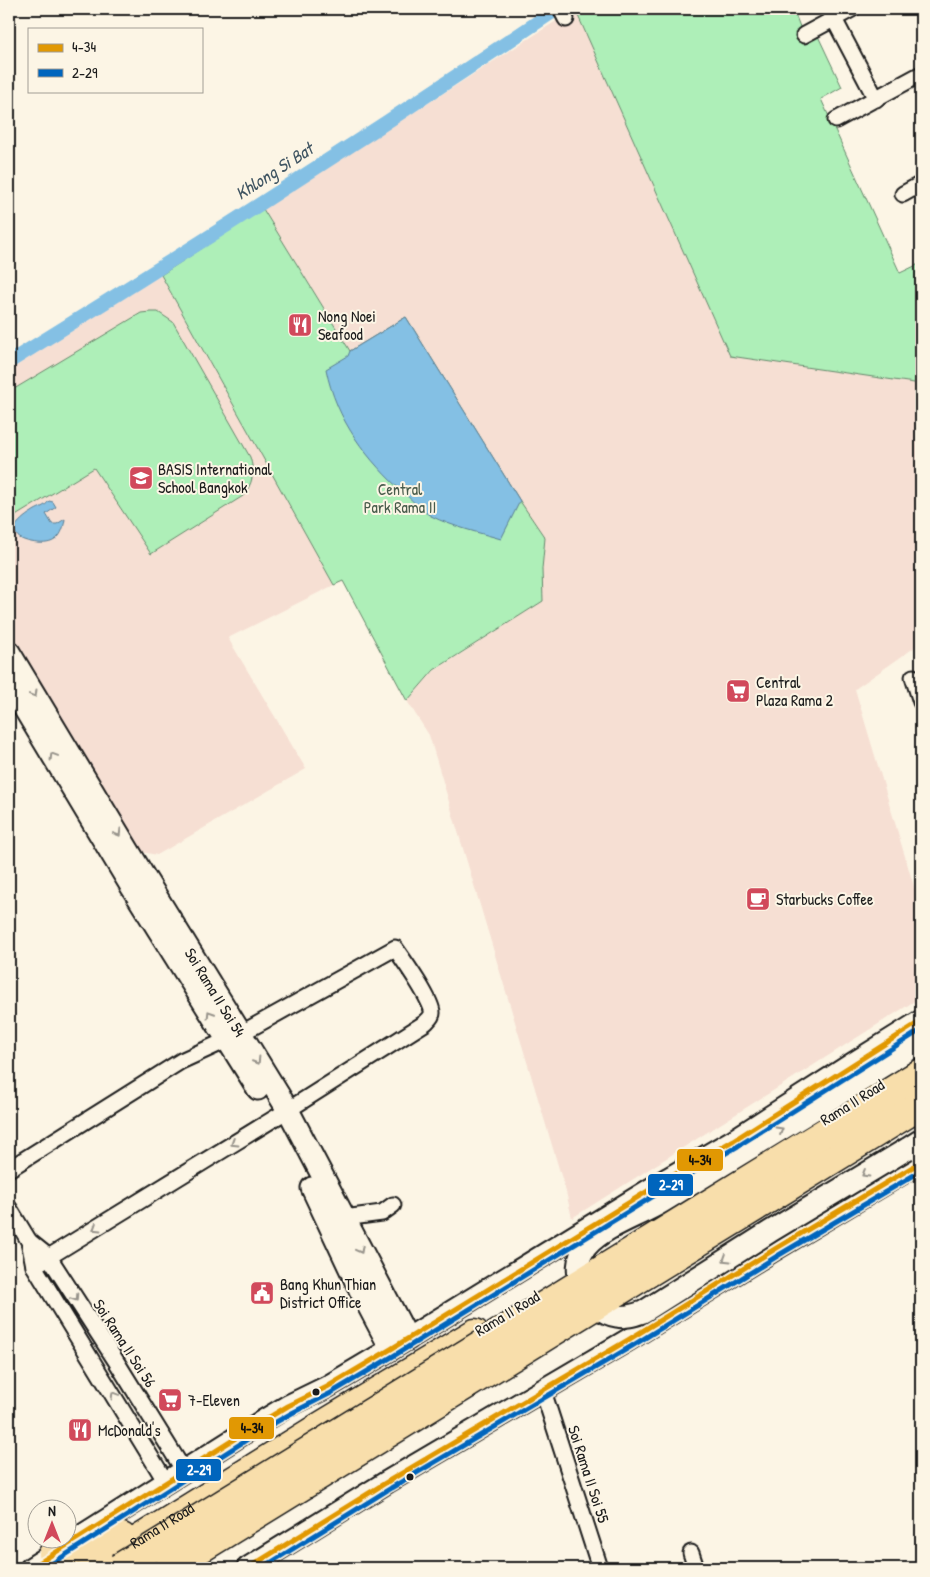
<svg xmlns="http://www.w3.org/2000/svg" width="930" height="1577" viewBox="0 0 930 1577" font-family="'Patrick Hand',sans-serif">
  <style>
    .built { fill: #f6dfd3 }
    .green { fill: #aeefb8; stroke: #65866a }
    .water { fill: #84c0e4; stroke: #5a7e94 }
    .lines { fill: none; stroke-linecap: round; stroke-linejoin: round }
    .canal { stroke: #84c0e4; stroke-width: 14 }
    .street-casing { stroke: #1c1c1c; stroke-width: 19 }
    .secondary-casing { stroke: #1c1c1c; stroke-width: 25 }
    .highway-casing { stroke: #1c1c1c; stroke-width: 31 }
    .street { stroke: #fcf5e5; stroke-width: 15 }
    .secondary { stroke: #fcf5e5; stroke-width: 21 }
    .highway { stroke: #f8deab; stroke-width: 28 }
    .secondary-bridge-casing { stroke: #1c1c1c; stroke-width: 25; stroke-linecap: butt }
    .highway-bridge-casing { stroke: #1c1c1c; stroke-width: 31; stroke-linecap: butt }
    .secondary-bridge { stroke: #fcf5e5; stroke-width: 21 }
    .highway-bridge { stroke: #f8deab; stroke-width: 28 }
    .bus-1-casing { stroke: #fcf5e5; stroke-width: 9 }
    .bus-2-casing { stroke: #fcf5e5; stroke-width: 9 }
    .bus-1 { stroke: #e19803; stroke-width: 5 }
    .bus-2 { stroke: #0065bd; stroke-width: 5 }
    .oneway { stroke: #97938b }
    .bus-dot { fill: #1c1c1c; stroke: #fcf5e5; stroke-width: 2 }
    .labels { text-anchor: middle; dominant-baseline: central; stroke-width: 4; stroke-linejoin: round; paint-order: stroke }
    .poi-label { font-size: 16px; fill: #1c1c1c; stroke: #fcf5e5; text-anchor: start }
    .park-label { font-size: 16px; fill: #485b4b; stroke: #fcf5e5 }
    .street-label { font-size: 16px; fill: #1c1c1c; stroke: #fcf5e5 }
    .water-label { font-size: 18px; font-style: italic; fill: #405562; stroke: #fcf5e5 }
    .line-badge { stroke: #fcf5e5; stroke-width: 2 }
    .badge-label { font-size: 14px; text-anchor: middle; font-weight: bold; fill: #fff }
    .pale-badge-label { font-size: 14px; text-anchor: middle; font-weight: bold; fill: #111 }
  </style>
  <rect width="100%" height="100%" fill="#fcf5e5"/>
  <filter id="ink" filterUnits="userSpaceOnUse"><feTurbulence type="fractalNoise" baseFrequency=".02" numOctaves="2"/><feDisplacementMap in="SourceGraphic" scale="10" xChannelSelector="R" yChannelSelector="G"/><feConvolveMatrix kernelMatrix="1 2 1 2 8 2 1 2 1" color-interpolation-filters="sRGB"/></filter>
  <g filter="url(#ink)">
    <g class="built">
      <path d="M575,9l155,347 191,28v259l-66,46 66,221v87l-349,221 -6,-26 -137,-457 -22,-34 27,-30 109,-70 -1,-32 3,-31 -25,-37 -170,-150 -87,-142z"/>
      <path d="M161,275l173,310 -106,53 78,131 -149,86 -15,-3 -133,-216v-266z"/>
    </g>
    <g class="green">
      <path d="M575,9h218l13,33 12,-6 24,51 -21,12 79,174 21,-10v121l-191,-28z"/>
      <path d="M263,209l87,142 56,-34 114,184 25,37 -3,31 1,32 -109,69 -27,31 -64,-120 -9,4 -173,-310z"/>
      <path d="M150,312h8l15,10 77,135c5,16 3,26 -7,39l-92,58 -57,-86 -85,52v-128l132,-79z"/>
    </g>
    <g class="water">
      <path d="M406,317l114,184 -19,38c-24,-7 -48,-12 -70,-23 -9,-5 -18,-15 -26,-22 -38,-34 -69,-74 -79,-125l22,-13 2,-5z"/>
      <path d="M49,501l4,1 3,5 -10,7 6,10h5l8,-5c-3,22 -14,27 -34,23 -9,-2 -15,-4 -17,-13 3,-6 11,-13 18,-17 5,-4 13,-5 17,-11z"/>
    </g>
    <g class="lines">
      <path class="canal" d="M9,362c185,-114 368,-232 548,-353"/>
      <defs>
        <g id="street">
          <path d="M561,9l5,10"/>
          <path d="M834,19l42,80"/>
          <path d="M804,35l48,-26"/>
          <path d="M836,120l85,-46"/>
          <path d="M903,194l18,-10"/>
          <path d="M913,677l8,25"/>
          <path d="M9,1169l172,-108 59,-27 155,-86c7,10 39,55 37,65 0,4 -4,7 -7,10l-137,87 -254,156"/>
          <path d="M9,1208l20,33"/>
          <path d="M344,1218l38,-5 11,-8"/>
          <path d="M543,1391l57,177"/>
          <path d="M166,1482l-132,-216 -5,-25 20,16 67,104 68,110"/>
          <path d="M691,1553l5,15"/>
        </g>
        <g id="secondary">
          <path id="s1" d="M9,652l136,226 143,232 120,229"/>
          <path d="M9,683l122,203 127,203"/>
          <path d="M870,1075l51,-33"/>
          <path d="M907,1149l14,-9"/>
          <path d="M312,1188l48,102 31,59"/>
          <path d="M31,1568l227,-144 30,-18 39,-19 64,-38 278,-171 65,-38 115,-74 72,-45"/>
          <path d="M248,1568l139,-86 241,-142 147,-91 146,-87"/>
        </g>
        <g id="highway">
          <path d="M53,1554c26,-3 44,-7 69,-17"/>
          <path id="s2" d="M93,1568l228,-142 154,-93"/>
        </g>
      </defs>
      <use href="#street" class="street-casing"/>
      <use href="#secondary" class="secondary-casing"/>
      <use href="#highway" class="highway-casing"/>
      <use href="#street" class="street"/>
      <use href="#secondary" class="secondary"/>
      <use href="#highway" class="highway"/>
      <defs>
        <path id="secondary-bridge" d="M870,1075c-69,42 -138,85 -208,127 -23,14 -57,24 -75,44 -22,23 1,66 30,70 9,2 17,-1 26,-4l128,-81 136,-82"/>
        <g id="highway-bridge">
          <path d="M119,1568l802,-495"/>
          <path d="M169,1568l752,-463"/>
        </g>
      </defs>
      <use href="#secondary-bridge" class="secondary-bridge-casing"/>
      <use href="#highway-bridge" class="highway-bridge-casing"/>
      <use href="#secondary-bridge" class="secondary-bridge"/>
      <use href="#highway-bridge" class="highway-bridge"/>
      <defs>
        <g id="bus-1">
          <path d="M31,1568l227,-144 30,-18 39,-19 64,-38 278,-171 65,-38 187,-119"/>
          <path d="M248,1568l139,-86 241,-142 147,-91 146,-87"/>
        </g>
        <g id="bus-2">
          <path d="M45,1568l217,-138 30,-17 39,-20 64,-38 278,-171 65,-38 183,-116"/>
          <path d="M262,1568l129,-80 241,-142 147,-91 142,-84"/>
        </g>
      </defs>
      <use href="#bus-1" class="bus-1-casing"/>
      <use href="#bus-2" class="bus-2-casing"/>
      <use href="#bus-1" class="bus-1"/>
      <use href="#bus-2" class="bus-2"/>
    </g>
    <defs><path id="oneway-chevron" d="M-2-3.5L2.5 0L-2 3.5" fill="none" stroke-width="1.6" stroke-linecap="round" stroke-linejoin="round" transform="scale(1.25)"/></defs>
    <g class="oneway">
      <use href="#oneway-chevron" transform="translate(34 694) rotate(59)"/>
      <use href="#oneway-chevron" transform="translate(53 756) rotate(-121)"/>
      <use href="#oneway-chevron" transform="translate(118 833) rotate(59)"/>
      <use href="#oneway-chevron" transform="translate(210 1014) rotate(-122)"/>
      <use href="#oneway-chevron" transform="translate(257 1061) rotate(58)"/>
      <use href="#oneway-chevron" transform="translate(780 1130) rotate(-31)"/>
      <use href="#oneway-chevron" transform="translate(234 1143) rotate(148)"/>
      <use href="#oneway-chevron" transform="translate(865 1174) rotate(149)"/>
      <use href="#oneway-chevron" transform="translate(96 1228) rotate(148)"/>
      <use href="#oneway-chevron" transform="translate(360 1250) rotate(62)"/>
      <use href="#oneway-chevron" transform="translate(726 1259) rotate(148)"/>
      <use href="#oneway-chevron" transform="translate(75 1298) rotate(57)"/>
      <use href="#oneway-chevron" transform="translate(114 1395) rotate(-121)"/>
    </g>
  </g>
  <defs>
    <symbol id="restaurant-square" viewBox="-11 -11 22 22"><rect x="-9" y="-9" width="18" height="18" rx="4" fill="#d1495b" stroke="#fcf5e5"/><path d="M-5-6h1v4h1v-4h1v4h1v-4h1v5L-1.5 .5V6h-2V.5L-5-1ZM5-6V6H3V1.5H1.5Q1.5-4 5-6Z" fill="#fff"/></symbol>
    <symbol id="school-square" viewBox="-11 -11 22 22"><rect x="-9" y="-9" width="18" height="18" rx="4" fill="#d1495b" stroke="#fcf5e5"/><path d="M0-5L7-2L0 1L-7-2ZM-4 1L0 2.5L4 1V4Q0 6-4 4Z" fill="#fff"/></symbol>
    <symbol id="supermarket-square" viewBox="-11 -11 22 22"><rect x="-9" y="-9" width="18" height="18" rx="4" fill="#d1495b" stroke="#fcf5e5"/><path d="M-6-5.5h2.5l.6 2H6L4.5 2H-2.5L-4.4-4H-6ZM-1.5 3.2a1.3 1.3 0 1 0 .1 0ZM3 3.2a1.3 1.3 0 1 0 .1 0Z" fill="#fff"/></symbol>
    <symbol id="cafe-square" viewBox="-11 -11 22 22"><rect x="-9" y="-9" width="18" height="18" rx="4" fill="#d1495b" stroke="#fcf5e5"/><path d="M-5.5-4.5H6V0H3Q3 3.5 0 3.5H-2.5Q-5.5 3.5-5.5 0ZM3-3.2v2h1.7v-2ZM-6 4.5H4V6H-6Z" fill="#fff"/></symbol>
    <symbol id="civic-square" viewBox="-11 -11 22 22"><rect x="-9" y="-9" width="18" height="18" rx="4" fill="#d1495b" stroke="#fcf5e5"/><path d="M-.6-6.5H3V-4.5H.6V-3L4-1V1h2V6H-6V1h2V-1L-.6-3ZM-1.2 2.5V6h2.4V2.5Z" fill="#fff"/></symbol>
  </defs>
  <g fill-rule="evenodd">
    <use href="#restaurant-square" x="286" y="311" width="28" height="28"/>
    <use href="#school-square" x="127" y="464" width="28" height="28"/>
    <use href="#supermarket-square" x="724" y="677" width="28" height="28"/>
    <use href="#cafe-square" x="744" y="885" width="28" height="28"/>
    <use href="#civic-square" x="248" y="1279" width="28" height="28"/>
    <use href="#supermarket-square" x="156" y="1386" width="28" height="28"/>
    <use href="#restaurant-square" x="66" y="1416" width="28" height="28"/>
  </g>
  <g class="bus-dot">
    <circle cx="316" cy="1392" r="4.5"/>
    <circle cx="410" cy="1477" r="4.5"/>
  </g>
  <g class="labels">
    <g class="poi-label">
      <text x="318" y="316">Nong Noei<tspan x="318" dy="18">Seafood</tspan></text>
      <text x="158" y="469">BASIS International<tspan x="158" dy="18">School Bangkok</tspan></text>
      <text x="756" y="682">Central<tspan x="756" dy="18">Plaza Rama 2</tspan></text>
      <text x="776" y="899">Starbucks Coffee</text>
      <text x="280" y="1284">Bang Khun Thian<tspan x="280" dy="18">District Office</tspan></text>
      <text x="188" y="1400">7-Eleven</text>
      <text x="98" y="1430">McDonald's</text>
    </g>
    <g class="park-label">
      <text x="400" y="489">Central<tspan x="400" dy="18">Park Rama II</tspan></text>
    </g>
    <g class="street-label">
      <text stroke="none"><textPath href="#s1" startOffset="398">Soi Rama II Soi 54</textPath></text>
      <text transform="translate(852 1102) rotate(-32)">Rama II Road</text>
      <text transform="translate(507 1313) rotate(-31)">Rama II Road</text>
      <text transform="translate(125 1343) rotate(57)">Soi Rama II Soi 56</text>
      <text transform="translate(589 1474) rotate(72)">Soi Rama II Soi 55</text>
      <text stroke="none"><textPath href="#s2" startOffset="81">Rama II Road</textPath></text>
    </g>
    <g class="water-label">
      <text transform="translate(274 171) rotate(-33)">Khlong Si Bat</text>
    </g>
  </g>
  <g class="line-badge">
    <rect x="676" y="1148" width="48" height="24" rx="5" fill="#e19803"/>
    <rect x="647" y="1173" width="47" height="24" rx="5" fill="#0065bd"/>
    <rect x="228" y="1416" width="47" height="24" rx="5" fill="#e19803"/>
    <rect x="175" y="1458" width="47" height="24" rx="5" fill="#0065bd"/>
  </g>
  <g class="badge-label">
    <text x="671" y="1190">2-29</text>
    <text x="199" y="1475">2-29</text>
  </g>
  <g class="pale-badge-label">
    <text x="700" y="1165">4-34</text>
    <text x="252" y="1433">4-34</text>
  </g>
  <rect width="930" height="1577" fill="none" stroke="#fcf5e5" stroke-width="30"/>
  <rect x="15" y="15" width="900" height="1547" fill="none" stroke="#1c1c1c" stroke-width="2" filter="url(#ink)"/>
  <rect x="28" y="28" width="175" height="65" fill="#fcf5e5" stroke="#a29e95"/>
  <rect x="38" y="44" width="25" height="8" fill="#e19803" stroke="#a29e95"/>
  <text x="72" y="52" font-size="15" fill="#1c1c1c">4-34</text>
  <rect x="38" y="69" width="25" height="8" fill="#0065bd" stroke="#a29e95"/>
  <text x="72" y="78" font-size="15" fill="#1c1c1c">2-29</text>
  <g transform="translate(52 1524)"><circle r="24" fill="#fcf5e5" stroke="#a29e95"/>
  <path d="M0-4L9 19L0 12L-9 19Z" fill="#d1495b"/>
  <text y="-8" font-size="14" font-weight="bold" text-anchor="middle" fill="#1c1c1c">N</text>
  </g>
</svg>
